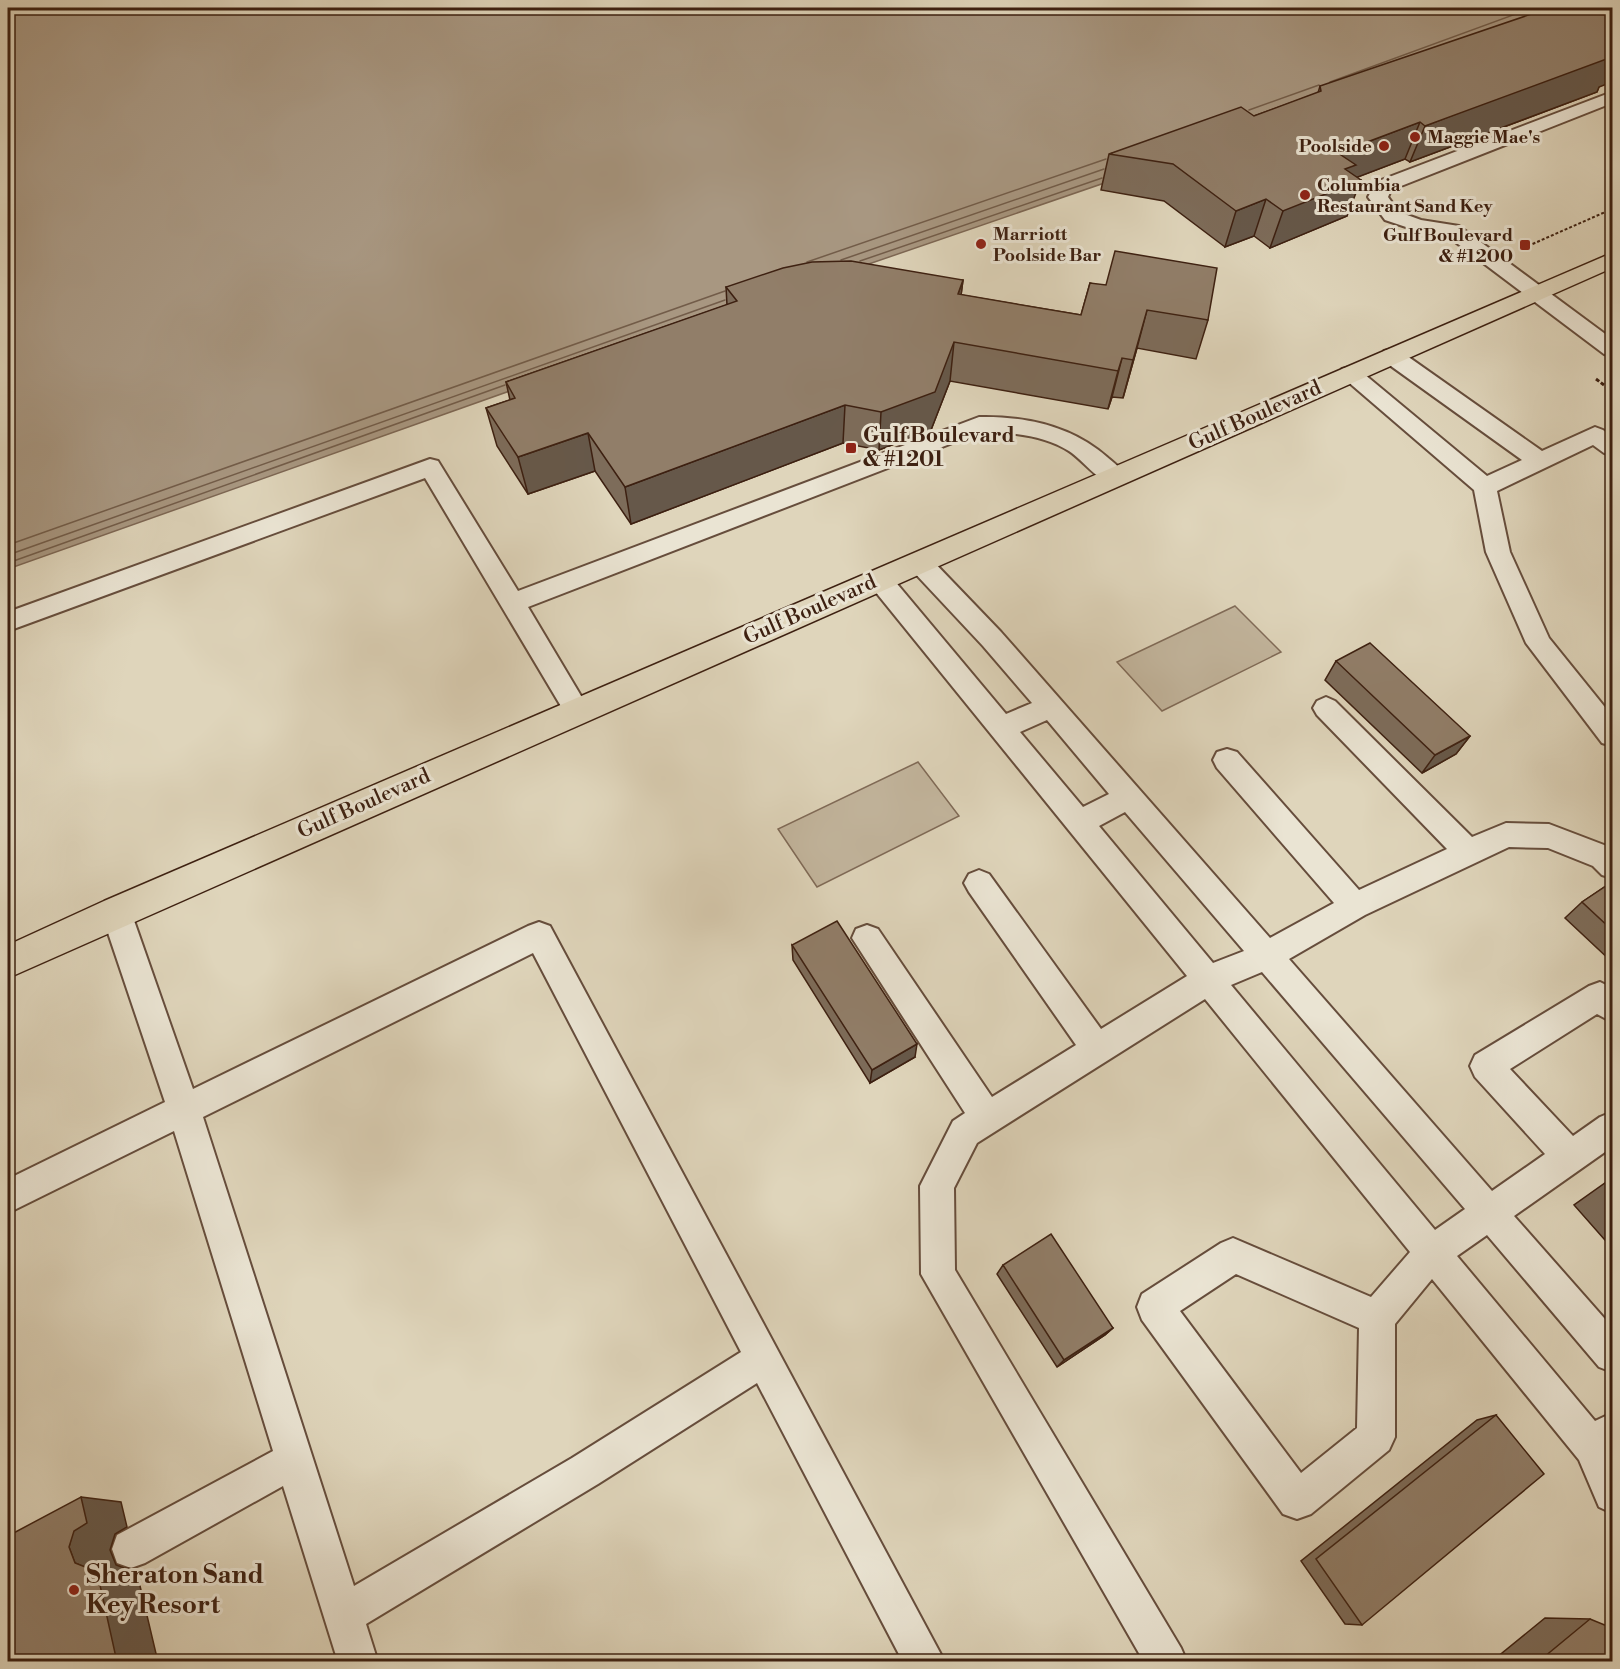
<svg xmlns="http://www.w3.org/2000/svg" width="1620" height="1669" viewBox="0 0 1620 1669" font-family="'Libre Bodoni',serif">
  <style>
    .green { fill: #c3b69e; stroke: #806b58; stroke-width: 1.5 }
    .water { fill: #a89781; stroke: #7d6754; stroke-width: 1.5 }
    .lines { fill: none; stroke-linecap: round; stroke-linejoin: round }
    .shore { stroke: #725c49; stroke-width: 1.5 }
    .service-casing { stroke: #664d3c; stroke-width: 4 }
    .primary-casing { stroke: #3d2011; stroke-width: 3 }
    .path-far1 { stroke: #3d2011; stroke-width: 2; stroke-dasharray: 3 2; stroke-linecap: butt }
    .path { stroke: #3d2011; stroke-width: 3; stroke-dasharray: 4 2; stroke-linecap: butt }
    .service { fill: #eae4d3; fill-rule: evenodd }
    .primary { fill: #dfd5bb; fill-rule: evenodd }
    .wall { fill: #7d6c5a; stroke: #3d2011; stroke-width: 1.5 }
    .shaded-wall { fill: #66584a; stroke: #3d2011; stroke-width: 1.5 }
    .building { fill: #917e69; stroke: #3d2011; stroke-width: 1.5 }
    .poi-dot { fill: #8f2418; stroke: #eae4d3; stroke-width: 2 }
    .labels { text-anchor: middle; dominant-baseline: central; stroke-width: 6; stroke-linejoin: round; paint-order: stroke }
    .far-poi-label { font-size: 18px; font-weight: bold; fill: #3d2011; stroke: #eae4d3; text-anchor: start }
    .street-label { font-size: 21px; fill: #3d2011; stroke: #eae4d3 }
    .poi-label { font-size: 21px; font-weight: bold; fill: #3d2011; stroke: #eae4d3; text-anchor: start }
    .near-poi-label { font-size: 26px; font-weight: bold; fill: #3d2011; stroke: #eae4d3; text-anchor: start }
  </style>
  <rect width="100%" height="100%" fill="#dfd5bb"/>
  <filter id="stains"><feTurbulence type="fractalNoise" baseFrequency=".00333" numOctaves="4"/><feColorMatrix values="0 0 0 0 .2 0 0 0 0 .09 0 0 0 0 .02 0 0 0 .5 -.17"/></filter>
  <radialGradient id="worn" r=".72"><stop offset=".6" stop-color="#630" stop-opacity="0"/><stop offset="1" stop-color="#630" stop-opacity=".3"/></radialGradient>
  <g class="green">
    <path d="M1235,606l46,46 -119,59 -45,-49z"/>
    <path d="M918,762l41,54 -142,71 -39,-58z"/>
  </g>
  <path class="water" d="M8,8h1589l-289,105 -477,164 -823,292z"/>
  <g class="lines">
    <g class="shore">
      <path d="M1330,82l202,-74"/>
      <path d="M1249,110l70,-25"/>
      <path d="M841,260l263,-91"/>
      <path d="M860,261l242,-83"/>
      <path d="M807,262l299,-103"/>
      <path d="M8,545l717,-254"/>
      <path d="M8,555l717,-255"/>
      <path d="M8,563l497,-178"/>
    </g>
    <defs>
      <g id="service">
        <path d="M1612,92v11l-221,87 -3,7 11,15 22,8 38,6 153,113v17l-8,-2 -158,-119 -28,-4 -33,-11 -17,-23 8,-15z"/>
        <path d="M1392,349l8,2 142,100 53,-24 8,3 9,7v19l-8,-3 -11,-8 -96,46 13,61 39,86 63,78v30l-10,-3 -76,-100 -40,-91 -12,-62 -135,-116 3,-5 8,-2 8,2 129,107 35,-16 -138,-99 -3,-5 3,-5z"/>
        <path d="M979,417c46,-1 93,9 128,40 7,6 15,12 20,20l-4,6c-21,6 -37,-21 -54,-32 -25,-16 -59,-19 -88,-19l-453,175 62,104 -4,7 -9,4 -9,-4 -143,-240 -417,153v-19l422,-153 8,2 80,130z"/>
        <path d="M919,553l9,3 73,76 269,306 64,-35 -117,-135 -4,-8 4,-8 10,-3 10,3 122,138 88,-41 -130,-134 -4,-7 4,-7 9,-4 9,4 137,136 34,-14 43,1 63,24v30l-10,-3 -9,-9 -45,-18 -39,-1 -144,68 -76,44 203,232 53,-37 -70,-77 -5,-11 5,-11 114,-69 11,-4 12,6v34l-15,-8 -87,55 63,67 27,-19 12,-5v35l-98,69 98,111v45l-13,-5 -112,-132 -30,21 138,165 17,-8v100l-13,-6 -20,-47 -147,-181 -37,45v113l-6,13 -78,64 -14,5 -14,-5 -141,-194 -5,-13 5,-13 79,-51 12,-5 138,59 39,-45 -205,-253 -228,144 -23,45 1,82 226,378 6,14h-43l-223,-388 -1,-88 33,-65 12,-8 -113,-175 4,-9 11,-4 11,4 114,168 84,-52 -107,-153 -5,-9 5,-9 10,-4 10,4 112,155 86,-53 -317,-391 -3,-6 3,-6 9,-3 9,3 118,141 26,-11 -49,-57 -73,-78 -3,-6 3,-6zM1047,720l62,74 -26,13 -63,-75zM1125,812l119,139 -31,12 -114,-137zM1262,972l203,237 -30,21 -204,-245zM1236,1274l123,54 -2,100 -56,45 -121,-162z"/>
        <path d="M116,899l10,4 5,9 62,177 335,-163 11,-4 11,4 395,736h-42l-146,-279 -159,101 -232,140 12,38h-40l-55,-176 -138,77 -14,5 -14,-5 -5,-14 5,-14 156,-84 -99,-320 -166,82v-34l157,-77 -64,-190 5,-9zM533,953l208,399 -169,106 -218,128 -151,-469z"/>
      </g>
      <path id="primary" d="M1612,253v15l-1604,710v-33l96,-44z"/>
    </defs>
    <use href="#service" class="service-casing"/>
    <use href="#primary" class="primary-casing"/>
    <path class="path-far1" d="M1528,246l84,-37"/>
    <path class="path" d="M1596,379l16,12"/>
    <use href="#service" class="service"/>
    <use href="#primary" class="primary"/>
  </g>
  <g class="wall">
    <path d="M1320,86l279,1 -2,5 -187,70 -5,-3 -48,18 -10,39 -77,32 -16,-12 -29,11 -61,-46 -63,-11 8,-36 145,-38 64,-23z"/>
    <path d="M963,280l-2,15 120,20 9,-32 118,37 -12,39 -59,-11 -14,50 -11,-1 -4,12 -158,-28 -19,49 -52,20 -36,-7 -212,81 -36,-53 -67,23 -31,-48 -11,-38 24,-8 -4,-18 221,-77 -1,-18z"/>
    <path d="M1336,661l134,75 -14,18 -34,19 -97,-93z"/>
    <path d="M1612,882v80l-47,-44 17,-16z"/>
    <path d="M792,945l123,112 -45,26 -77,-123z"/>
    <path d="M1612,1178v70l-38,-43z"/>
    <path d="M1003,1265l110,63 -8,7 -48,32 -60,-93z"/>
    <path d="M1496,1415l-134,210 -17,-1 -44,-63 176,-141z"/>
    <path d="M1545,1618l45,1 22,43h-121z"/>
  </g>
  <g class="shaded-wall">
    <path d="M1612,53v29l-13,5 -2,5 -187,70 15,-36z"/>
    <path d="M1420,122l-15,37 -55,21h11l-14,36 -77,32 13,-37 55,-58z"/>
    <path d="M1266,199l-12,37 -29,11 11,-36z"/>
    <path d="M963,280l-5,39v-25z"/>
    <path d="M1147,310l-10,38 -14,50 10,-38z"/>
    <path d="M954,342l-4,39 -19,49 -52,20 2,-38z"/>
    <path d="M1122,358l-10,39 -4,12 10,-38z"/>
    <path d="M845,405l-2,38 -212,81 -6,-37z"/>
    <path d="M588,433l7,38 -67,23 -10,-37z"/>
    <path d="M1470,736l-14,18 -34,19 13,-18z"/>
    <path d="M917,1044l-2,13 -45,26 2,-13z"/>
    <path d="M1113,1328l-8,7 -48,32 7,-7z"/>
    <path d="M81,1497l40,5 6,25 -12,7 -5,16 6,15 8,3 12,1 22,93h-41l-27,-93 -15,-6 -6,-16z"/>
  </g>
  <g class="building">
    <path d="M1549,8h63v49l-187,69 -5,-4 -82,31 18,12 -11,4 16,11 -78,31 -17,-12 -30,12 -63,-47 -64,-10 132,-47 13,9 67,-25 -1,-5z"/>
    <path d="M1115,251l102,17 -9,52 -61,-10 -14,50 -11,-2 -4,13 -164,-29 -19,50 -54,20 -36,-7 -220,82 -37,-54 -70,24 -32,-49 29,-10 -9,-16 231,-81 -11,-14 57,-19 29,-6 39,-1 112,19 -5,14 123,21 9,-32 16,2z"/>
    <path d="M1370,643l100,93 -35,19 -99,-94z"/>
    <path d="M1612,882v48l-30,-28z"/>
    <path d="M837,921l80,123 -45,26 -80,-125z"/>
    <path d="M1051,1234l62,94 -49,32 -61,-95z"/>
    <path d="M1496,1415l48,59 -182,151 -46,-66z"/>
    <path d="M81,1497l6,26 -13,8 -5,16 6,16 15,6 6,-2 21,95h-109v-126z"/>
    <path d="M1590,1619l22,9v34h-74z"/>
  </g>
  <g class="poi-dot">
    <circle cx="1415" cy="137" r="6"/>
    <circle cx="1384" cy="146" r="6"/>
    <circle cx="1305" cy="195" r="6"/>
    <circle cx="981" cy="244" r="6"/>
    <rect x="1519" y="239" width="12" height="12" rx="3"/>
    <rect x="845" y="442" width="12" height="12" rx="3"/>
    <circle cx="74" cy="1590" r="6"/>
  </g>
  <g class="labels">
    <g class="far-poi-label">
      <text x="1427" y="137">Maggie Mae's</text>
      <text x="1372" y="146" text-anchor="end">Poolside</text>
      <text x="1317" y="185">Columbia<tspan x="1317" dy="21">Restaurant Sand Key</tspan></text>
      <text x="993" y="234">Marriott<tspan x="993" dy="21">Poolside Bar</tspan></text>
      <text x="1513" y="235" text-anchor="end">Gulf Boulevard<tspan x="1513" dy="21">&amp; #1200</tspan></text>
    </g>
    <g class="street-label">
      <text transform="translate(1255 416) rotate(-24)">Gulf Boulevard</text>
      <text transform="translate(810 610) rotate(-24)">Gulf Boulevard</text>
      <text transform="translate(364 804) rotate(-24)">Gulf Boulevard</text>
    </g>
    <g class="poi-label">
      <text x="863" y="436">Gulf Boulevard<tspan x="863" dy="24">&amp; #1201</tspan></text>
    </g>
    <g class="near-poi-label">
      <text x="86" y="1575">Sheraton Sand<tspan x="86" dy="30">Key Resort</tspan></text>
    </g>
  </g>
  <rect width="1620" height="1669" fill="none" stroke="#dfd5bb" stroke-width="30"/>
  <rect x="9" y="9" width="1602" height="1651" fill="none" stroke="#3d2011" stroke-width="3"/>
  <rect x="15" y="15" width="1590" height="1639" fill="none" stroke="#3d2011" stroke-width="1.5"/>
  <rect width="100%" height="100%" filter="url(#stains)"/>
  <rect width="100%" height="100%" fill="url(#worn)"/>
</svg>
